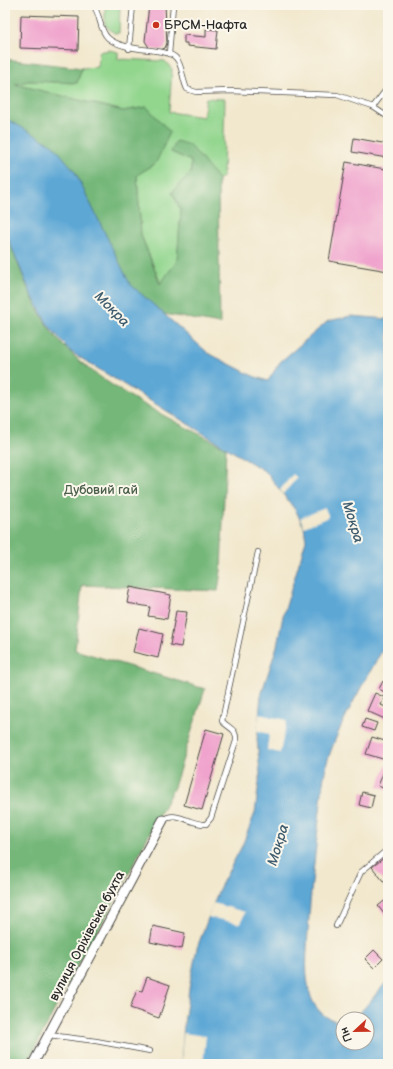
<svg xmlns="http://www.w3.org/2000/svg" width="393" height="1069" viewBox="0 0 393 1069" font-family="'Balsamiq Sans',sans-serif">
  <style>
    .green { fill: #92d68e; stroke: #5e805c }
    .forest { fill: #75b779; stroke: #507152 }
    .water { fill: #5da7d5; stroke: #446980 }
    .pier { fill: #f2e8ce }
    .building { fill: #f0a4cd }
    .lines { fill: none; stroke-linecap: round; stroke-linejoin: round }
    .service-casing { stroke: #494743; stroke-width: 6 }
    .minor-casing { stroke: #494743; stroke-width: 11 }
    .service { stroke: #fff; stroke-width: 4.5 }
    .minor { stroke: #fff; stroke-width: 9 }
    .poi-dot { fill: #c8321e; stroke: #fbf7ec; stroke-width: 1.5 }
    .labels { text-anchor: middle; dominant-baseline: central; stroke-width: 4; stroke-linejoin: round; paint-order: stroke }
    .poi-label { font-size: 13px; fill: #2b2b2b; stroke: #fbf7ec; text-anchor: start }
    .park-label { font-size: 13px; fill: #4a5e49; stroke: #fbf7ec }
    .street-label { font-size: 13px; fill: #2b2b2b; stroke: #fbf7ec }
    .water-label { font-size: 14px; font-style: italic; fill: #3f5d6f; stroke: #fbf7ec }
  </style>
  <rect width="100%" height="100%" fill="#fbf7ec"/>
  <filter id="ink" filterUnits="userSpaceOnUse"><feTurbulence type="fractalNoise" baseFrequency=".025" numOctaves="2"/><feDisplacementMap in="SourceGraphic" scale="8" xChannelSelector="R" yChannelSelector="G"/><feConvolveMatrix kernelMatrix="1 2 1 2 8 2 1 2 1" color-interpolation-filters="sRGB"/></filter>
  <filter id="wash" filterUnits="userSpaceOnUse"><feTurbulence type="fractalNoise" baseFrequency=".012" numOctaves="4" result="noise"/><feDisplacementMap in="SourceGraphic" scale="16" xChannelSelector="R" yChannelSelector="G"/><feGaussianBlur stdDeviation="0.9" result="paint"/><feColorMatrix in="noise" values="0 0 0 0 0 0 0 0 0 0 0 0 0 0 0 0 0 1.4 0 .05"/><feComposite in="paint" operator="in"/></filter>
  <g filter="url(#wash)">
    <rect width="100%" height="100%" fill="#f2e8ce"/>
    <g class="green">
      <path d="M105,5h15l-1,28h-5l-9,-8z"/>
      <path d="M109,50l9,2v7l47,2 7,8 -3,43 34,5 3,-19 19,1 -2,78 -5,2 -11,-8 -17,-26 -19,7 20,9v11l-19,20 9,19 -4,50 -16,23 -20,-49 -4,-60 19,-12 -9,-56 -24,4 -109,-27 15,-3 48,2 5,-15 16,-1 1,-15z"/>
    </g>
    <g class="forest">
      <path d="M5,59l77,9 -5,15 -48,-2 -14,3 108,27 24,-4 23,25 -14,31 -19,12 4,60 19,49 17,-23 4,-50 -9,-19 19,-20v-11l-20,-9 5,-11 14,4 28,34 2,145 -56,-10 -35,-30 -55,-114 -69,-52z"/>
      <path d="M5,231c13,32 24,65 42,94 35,54 123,93 179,123l-5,123 -3,20 -136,-6 -7,65 130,39 -31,98 -64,122 -43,76 -40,79h-22z"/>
    </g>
    <path class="water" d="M5,118l48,27 21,25 56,114 78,69 45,23 15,5 12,-19 48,-41 23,-5 37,3v321c-21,38 -45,75 -59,116 -7,21 -7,42 -10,63 -4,37 -9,75 -11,112 -1,22 -4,45 3,66 5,14 17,25 32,24v22h24v-24h-16l9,-6 28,-33v84h-207l3,-41 6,-41 7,-34 22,-59 23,-43 13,-33 5,-39 -3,-35 4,-44 16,-49 6,-30 23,-76 -2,-13 -8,-16 -30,-39 -195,-120 -23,-27 -18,-33 -25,-61z"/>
    <g class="pier">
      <path d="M293,474l4,4 -14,16 -3,-4z"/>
      <path d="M325,508l4,9 -25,10 -4,-9z"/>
      <path d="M259,714l28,6 -7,33 -13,-3 2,-16 -12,-3z"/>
      <path d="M213,903l32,9 -4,12 -33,-7z"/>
      <path d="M183,1033l23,3 -3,28h-22z"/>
    </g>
    <g id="blocks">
      <g class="building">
        <path d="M149,5h16l2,38 -2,5 -5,2 -10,-1 -5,-8z"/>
        <path d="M21,15l58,2 -1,33 -58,-2z"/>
        <path d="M206,29l12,1 -2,19 -29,-3v-3h-3v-8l22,2z"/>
        <path d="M354,138l34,6v127l-59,-10 17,-99 39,7 2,-11 -35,-6z"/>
        <path d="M130,587l41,8 -4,24 -19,-3 2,-9 -23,-4z"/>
        <path d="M176,611l11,1 -6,35 -11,-2z"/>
        <path d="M139,628l24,6 -5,24 -25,-6z"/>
        <path d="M383,681l5,3v10l-9,-5z"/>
        <path d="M375,693l9,4 -3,8 7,3 -1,12 -20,-9z"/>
        <path d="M365,719l12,4 -3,8 -12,-4z"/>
        <path d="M206,729l18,5 -22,76 -18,-5z"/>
        <path d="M372,737l16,5 -2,18 -20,-6z"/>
        <path d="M386,766l2,1v23l-10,-4z"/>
        <path d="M362,792l12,3 -3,13 -12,-3z"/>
        <path d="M388,855v32l-16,-20z"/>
        <path d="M388,898v21l-10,-13z"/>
        <path d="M153,926l32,7 -3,16 -32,-7z"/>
        <path d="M374,950l9,9 -9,9 -9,-9z"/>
        <path d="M147,977l23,8 -11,33 -29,-10 7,-18 5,1z"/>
      </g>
    </g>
  </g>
  <g filter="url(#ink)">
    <use href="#blocks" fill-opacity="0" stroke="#494743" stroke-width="1"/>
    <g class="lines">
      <defs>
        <g id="service">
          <path d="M93,5c8,10 6,25 15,33 17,15 59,9 68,20 7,8 6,21 11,31l9,3 34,-1 107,4 36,12 15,10"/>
          <path d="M129,49l4,-44"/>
          <path d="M169,54l4,-49"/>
          <path d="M373,107l15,-20"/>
          <path d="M163,820c13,-11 29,6 43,4l5,-6 25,-77c1,-13 -7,-12 -14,-20l36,-169"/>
          <path d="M336,926l25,-54 27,-23"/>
          <path d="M49,1035l47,6 54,10"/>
        </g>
        <path id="minor" d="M33,1064l130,-244"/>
      </defs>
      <use href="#service" class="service-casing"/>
      <use href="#minor" class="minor-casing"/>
      <use href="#service" class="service"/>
      <use href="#minor" class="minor"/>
    </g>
  </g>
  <circle class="poi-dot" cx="156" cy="25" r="4"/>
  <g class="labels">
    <g class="poi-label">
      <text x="164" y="25">БРСМ-Нафта</text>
    </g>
    <g class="park-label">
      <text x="101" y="490">Дубовий гай</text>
    </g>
    <g class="street-label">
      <text transform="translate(87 936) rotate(-62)">вулиця Оріхівська бухта</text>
    </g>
    <g class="water-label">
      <text transform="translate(112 309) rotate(45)">Мокра</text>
      <text transform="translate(353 522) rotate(73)">Мокра</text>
      <text transform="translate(278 845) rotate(-73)">Мокра</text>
    </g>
  </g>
  <rect width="393" height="1069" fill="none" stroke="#fbf7ec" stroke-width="20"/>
  <g transform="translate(355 1031) rotate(248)"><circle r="19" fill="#fbf7ec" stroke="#a8a59f"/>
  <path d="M0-3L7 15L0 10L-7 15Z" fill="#c8321e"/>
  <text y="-6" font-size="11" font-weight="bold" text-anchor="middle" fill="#2b2b2b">Пн</text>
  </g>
</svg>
